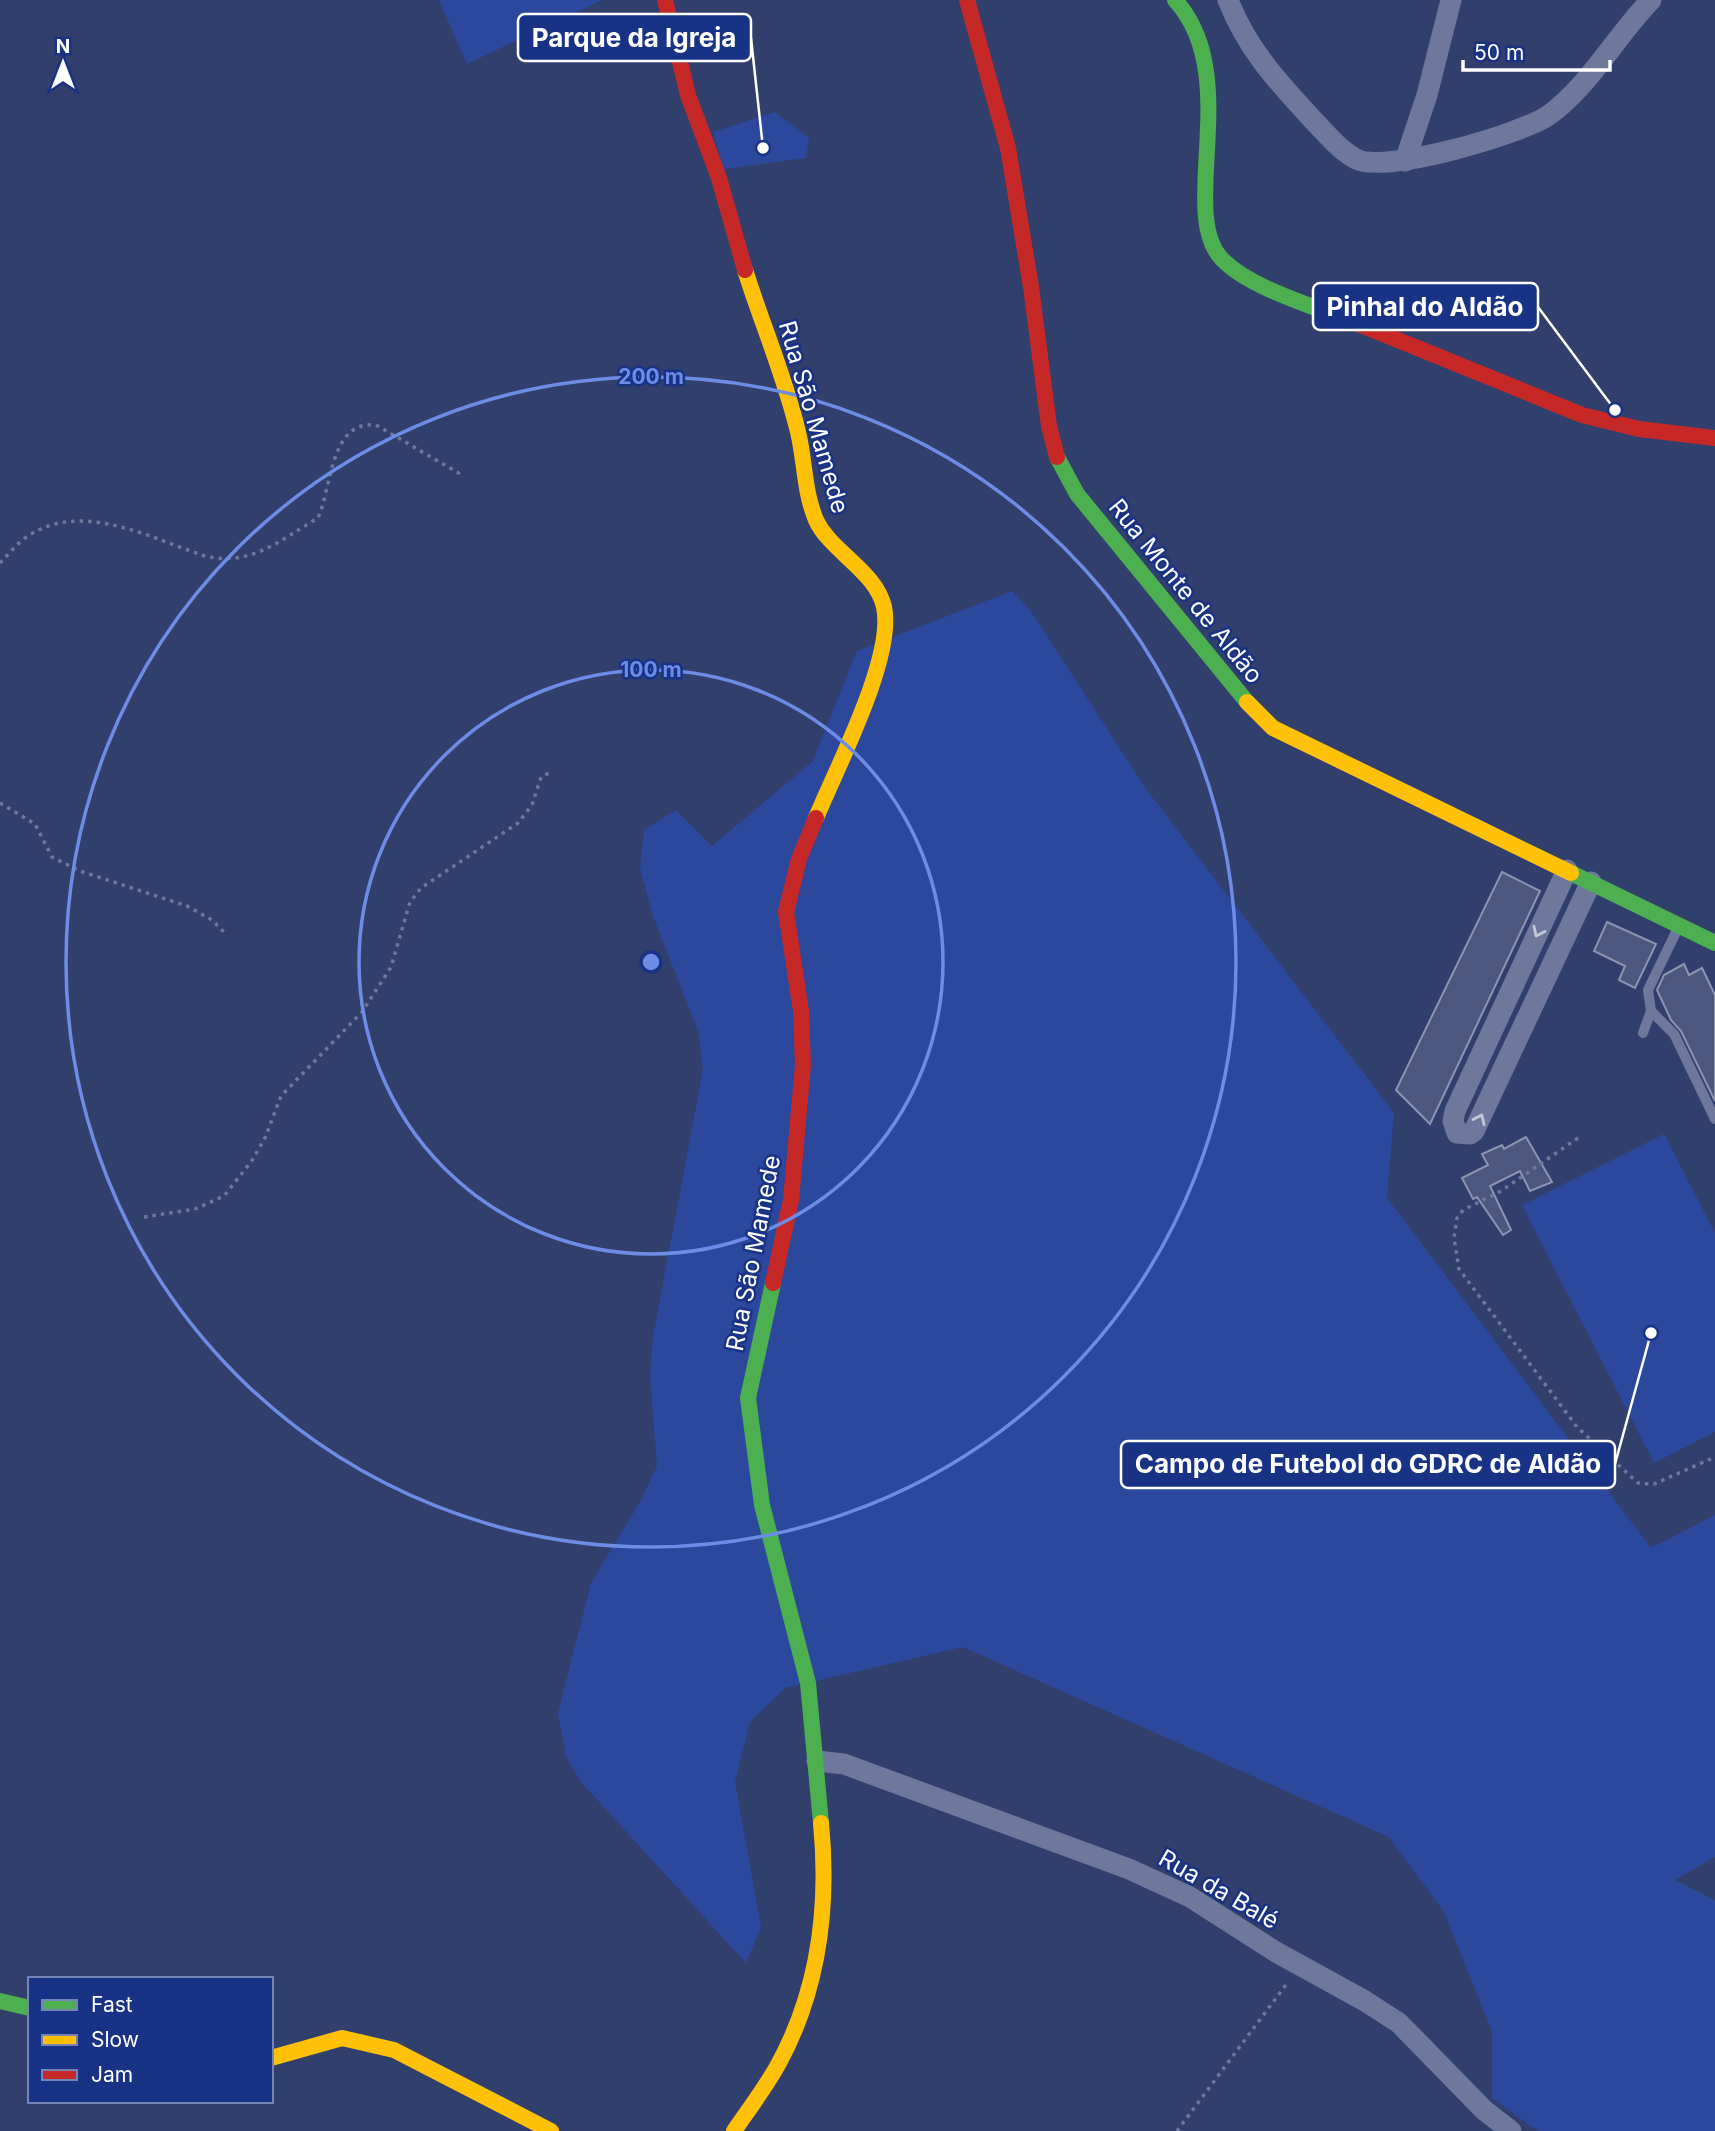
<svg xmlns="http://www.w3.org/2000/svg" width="1715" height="2131" viewBox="0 0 1715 2131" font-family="Inter,sans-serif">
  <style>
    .green { fill: #2b489d }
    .building { fill: #4b577c; stroke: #8b94b0; stroke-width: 2 }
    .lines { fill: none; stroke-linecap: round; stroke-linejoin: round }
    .path { stroke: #6d789b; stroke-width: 3.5; stroke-dasharray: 3.5 5; stroke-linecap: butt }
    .lane { stroke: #6d789b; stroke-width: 10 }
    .street { stroke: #6d789b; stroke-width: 21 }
    .fast { stroke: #4caf50; stroke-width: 16 }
    .slow { stroke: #ffc107; stroke-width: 16 }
    .jam { stroke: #c62828; stroke-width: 16 }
    .oneway { stroke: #c5c9d7 }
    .ring { fill: none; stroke: #6c8ce6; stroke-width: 3.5 }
    .labels { text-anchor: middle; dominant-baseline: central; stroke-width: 5; stroke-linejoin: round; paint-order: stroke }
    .street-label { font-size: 24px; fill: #fff; stroke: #183286 }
    .centre { fill: #6c8ce6; stroke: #183286; stroke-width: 3.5 }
    .ring-label { font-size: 21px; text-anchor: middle; font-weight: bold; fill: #6c8ce6; stroke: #183286; stroke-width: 5; stroke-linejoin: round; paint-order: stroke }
    .leader { fill: none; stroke: #fff; stroke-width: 2.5 }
    .callout-dot { fill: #fff; stroke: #183286; stroke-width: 2.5 }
    .callout { fill: #183286; stroke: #fff; stroke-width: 2.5 }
    .callout-label { font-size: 26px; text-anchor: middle; font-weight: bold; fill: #fff }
  </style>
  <rect width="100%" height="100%" fill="#313f6d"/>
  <g class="green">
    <path d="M439,0h163l-135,64z"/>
    <path d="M775,112l34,26 -3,20 -82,11 -11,-37z"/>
    <path d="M1012,591l20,22 114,176 248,324 -7,85 264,350 64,-33v342l-40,23 40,20v231h-177l-46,-33v-67l-48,-119 -55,-75 -426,-190 -178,41 -35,34 -15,60 26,145 -15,36 -165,-181 -15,-26 -8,-43 33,-130 49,-81 17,-36 -7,-90 3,-40 50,-266 -4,-37 -45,-114 -14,-51 4,-38 32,-20 36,36 101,-85 44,-110z"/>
    <path d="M1664,1134l51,99v199l-61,31 -132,-258z"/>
  </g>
  <g class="building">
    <path d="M1502,872l38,19 -110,233 -34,-34z"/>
    <path d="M1607,922l49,22 -21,44 -16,-8 6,-14 -31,-15z"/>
    <path d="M1684,964l5,11 13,-7 13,27v106l-34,-70 -10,-11 -14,-30 7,-15z"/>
    <path d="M1526,1137l26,45 -22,9 -10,-20 -30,15 21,44 -8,5 -26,-38 -4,2 -11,-21 26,-13 -6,-11 20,-9 2,4z"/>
  </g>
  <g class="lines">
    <g class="path">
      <path d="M0,563c9,-9 17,-20 28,-27 54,-36 122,2 177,20 46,11 75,-16 113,-38 14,-31 12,-98 58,-93l86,50"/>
      <path d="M0,803l35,21 17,33 28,14 107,35 25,14 13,13"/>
      <path d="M1578,1138l-77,53 -38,19 -6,8 -3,20 5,31 118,158 61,56 16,1 61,-27"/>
      <path d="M144,1217l51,-8 29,-13 27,-34 14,-24 16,-42 81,-84 29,-45 19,-65 11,-14 97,-65 14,-18 9,-28 8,-4"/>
      <path d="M1177,2131l111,-149"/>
    </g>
    <g class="lane">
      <path d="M1651,1011l23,23 41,85"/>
      <path d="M1643,1033l8,-22 -3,-21 30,-62"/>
    </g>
    <g class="street">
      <path d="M1228,0c19,49 50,82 85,120 13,13 26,30 43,39 29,15 166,-25 193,-44 41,-30 67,-79 102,-115"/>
      <path d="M1405,161l22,-66 24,-95"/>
      <path d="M1567,870l-112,241 -2,10 4,12 13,1 4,-3 117,-249"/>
      <path d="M817,1761l27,3 285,105 61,28 86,55 89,49 34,22 85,87 27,21"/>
    </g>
    <g class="fast">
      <path d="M1175,0c69,75 2,213 47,259 28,30 100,50 139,66"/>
      <path d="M1057,457l20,37 170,208"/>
      <path d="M1571,873l144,70"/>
      <path d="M773,1283l-25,115 14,107 46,178 13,140"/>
      <path d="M0,2001l30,7"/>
    </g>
    <g class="slow">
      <path d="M745,270c17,54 40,107 53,162 7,29 6,60 18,88 14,31 60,51 68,87 11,50 -48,162 -68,211"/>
      <path d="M1247,702l26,26 298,145"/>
      <path d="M271,2058l71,-20 52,12 157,81"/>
      <path d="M734,2131c15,-22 32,-44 45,-68 40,-74 50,-157 42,-240"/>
    </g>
    <g class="jam">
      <path d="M665,0l23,95 31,83 26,92"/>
      <path d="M967,0l41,148 23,139 18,139 8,31"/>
      <path d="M1361,325l221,90 57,14 76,9"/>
      <path d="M773,1283l18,-83 12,-135 -2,-54 -15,-99 13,-53 17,-41"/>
    </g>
  </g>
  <defs><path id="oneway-chevron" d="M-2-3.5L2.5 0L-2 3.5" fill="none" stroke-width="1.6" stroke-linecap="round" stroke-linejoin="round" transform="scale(1.75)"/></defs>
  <g class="oneway">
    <use href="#oneway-chevron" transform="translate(1538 932) rotate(115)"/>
    <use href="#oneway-chevron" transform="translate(1480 1119) rotate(-65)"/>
  </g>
  <g class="ring">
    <circle cx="651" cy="962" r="292"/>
    <circle cx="651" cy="962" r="585"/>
  </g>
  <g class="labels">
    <g class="street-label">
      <text transform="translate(814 417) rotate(74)">Rua São Mamede</text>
      <text transform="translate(1186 591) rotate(51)">Rua Monte de Aldão</text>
      <text transform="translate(753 1253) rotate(-79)">Rua São Mamede</text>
      <text transform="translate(1219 1889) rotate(30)">Rua da Balé</text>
    </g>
  </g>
  <circle cx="651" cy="962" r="10" class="centre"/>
  <g class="ring-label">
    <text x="651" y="384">200 m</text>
    <text x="651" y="677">100 m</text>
  </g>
  <path class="leader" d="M763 148L751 38M1615 410L1538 307M1651 1333L1615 1464"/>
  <g class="callout-dot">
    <circle cx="763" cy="148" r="7"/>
    <circle cx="1615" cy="410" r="7"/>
    <circle cx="1651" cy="1333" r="7"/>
  </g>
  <g class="callout">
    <rect x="518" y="14" width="233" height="47" rx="7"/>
    <rect x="1313" y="283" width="225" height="47" rx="7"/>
    <rect x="1121" y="1441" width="494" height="47" rx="7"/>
  </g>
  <g class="callout-label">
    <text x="634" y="47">Parque da Igreja</text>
    <text x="1425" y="316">Pinhal do Aldão</text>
    <text x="1368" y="1473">Campo de Futebol do GDRC de Aldão</text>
  </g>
  <rect x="28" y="1977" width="245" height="126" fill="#183286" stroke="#7484b6" stroke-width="2"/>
  <rect x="42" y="2000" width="35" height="10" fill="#4caf50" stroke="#7484b6" stroke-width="2"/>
  <text x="91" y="2012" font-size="21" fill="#ffffff">Fast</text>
  <rect x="42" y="2035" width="35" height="10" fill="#ffc107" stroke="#7484b6" stroke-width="2"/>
  <text x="91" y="2047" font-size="21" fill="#ffffff">Slow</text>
  <rect x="42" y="2070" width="35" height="10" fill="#c62828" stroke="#7484b6" stroke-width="2"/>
  <text x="91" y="2082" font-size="21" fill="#ffffff">Jam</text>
  <g transform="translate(63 63)" stroke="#183286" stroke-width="5" paint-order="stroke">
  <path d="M0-5L12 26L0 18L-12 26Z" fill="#ffffff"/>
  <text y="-10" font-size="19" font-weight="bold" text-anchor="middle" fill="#ffffff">N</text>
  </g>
  <path d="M1463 60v10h147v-10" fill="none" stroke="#ffffff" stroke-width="3.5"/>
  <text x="1474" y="60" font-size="21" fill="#ffffff" stroke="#183286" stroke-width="5" paint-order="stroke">50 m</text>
</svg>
